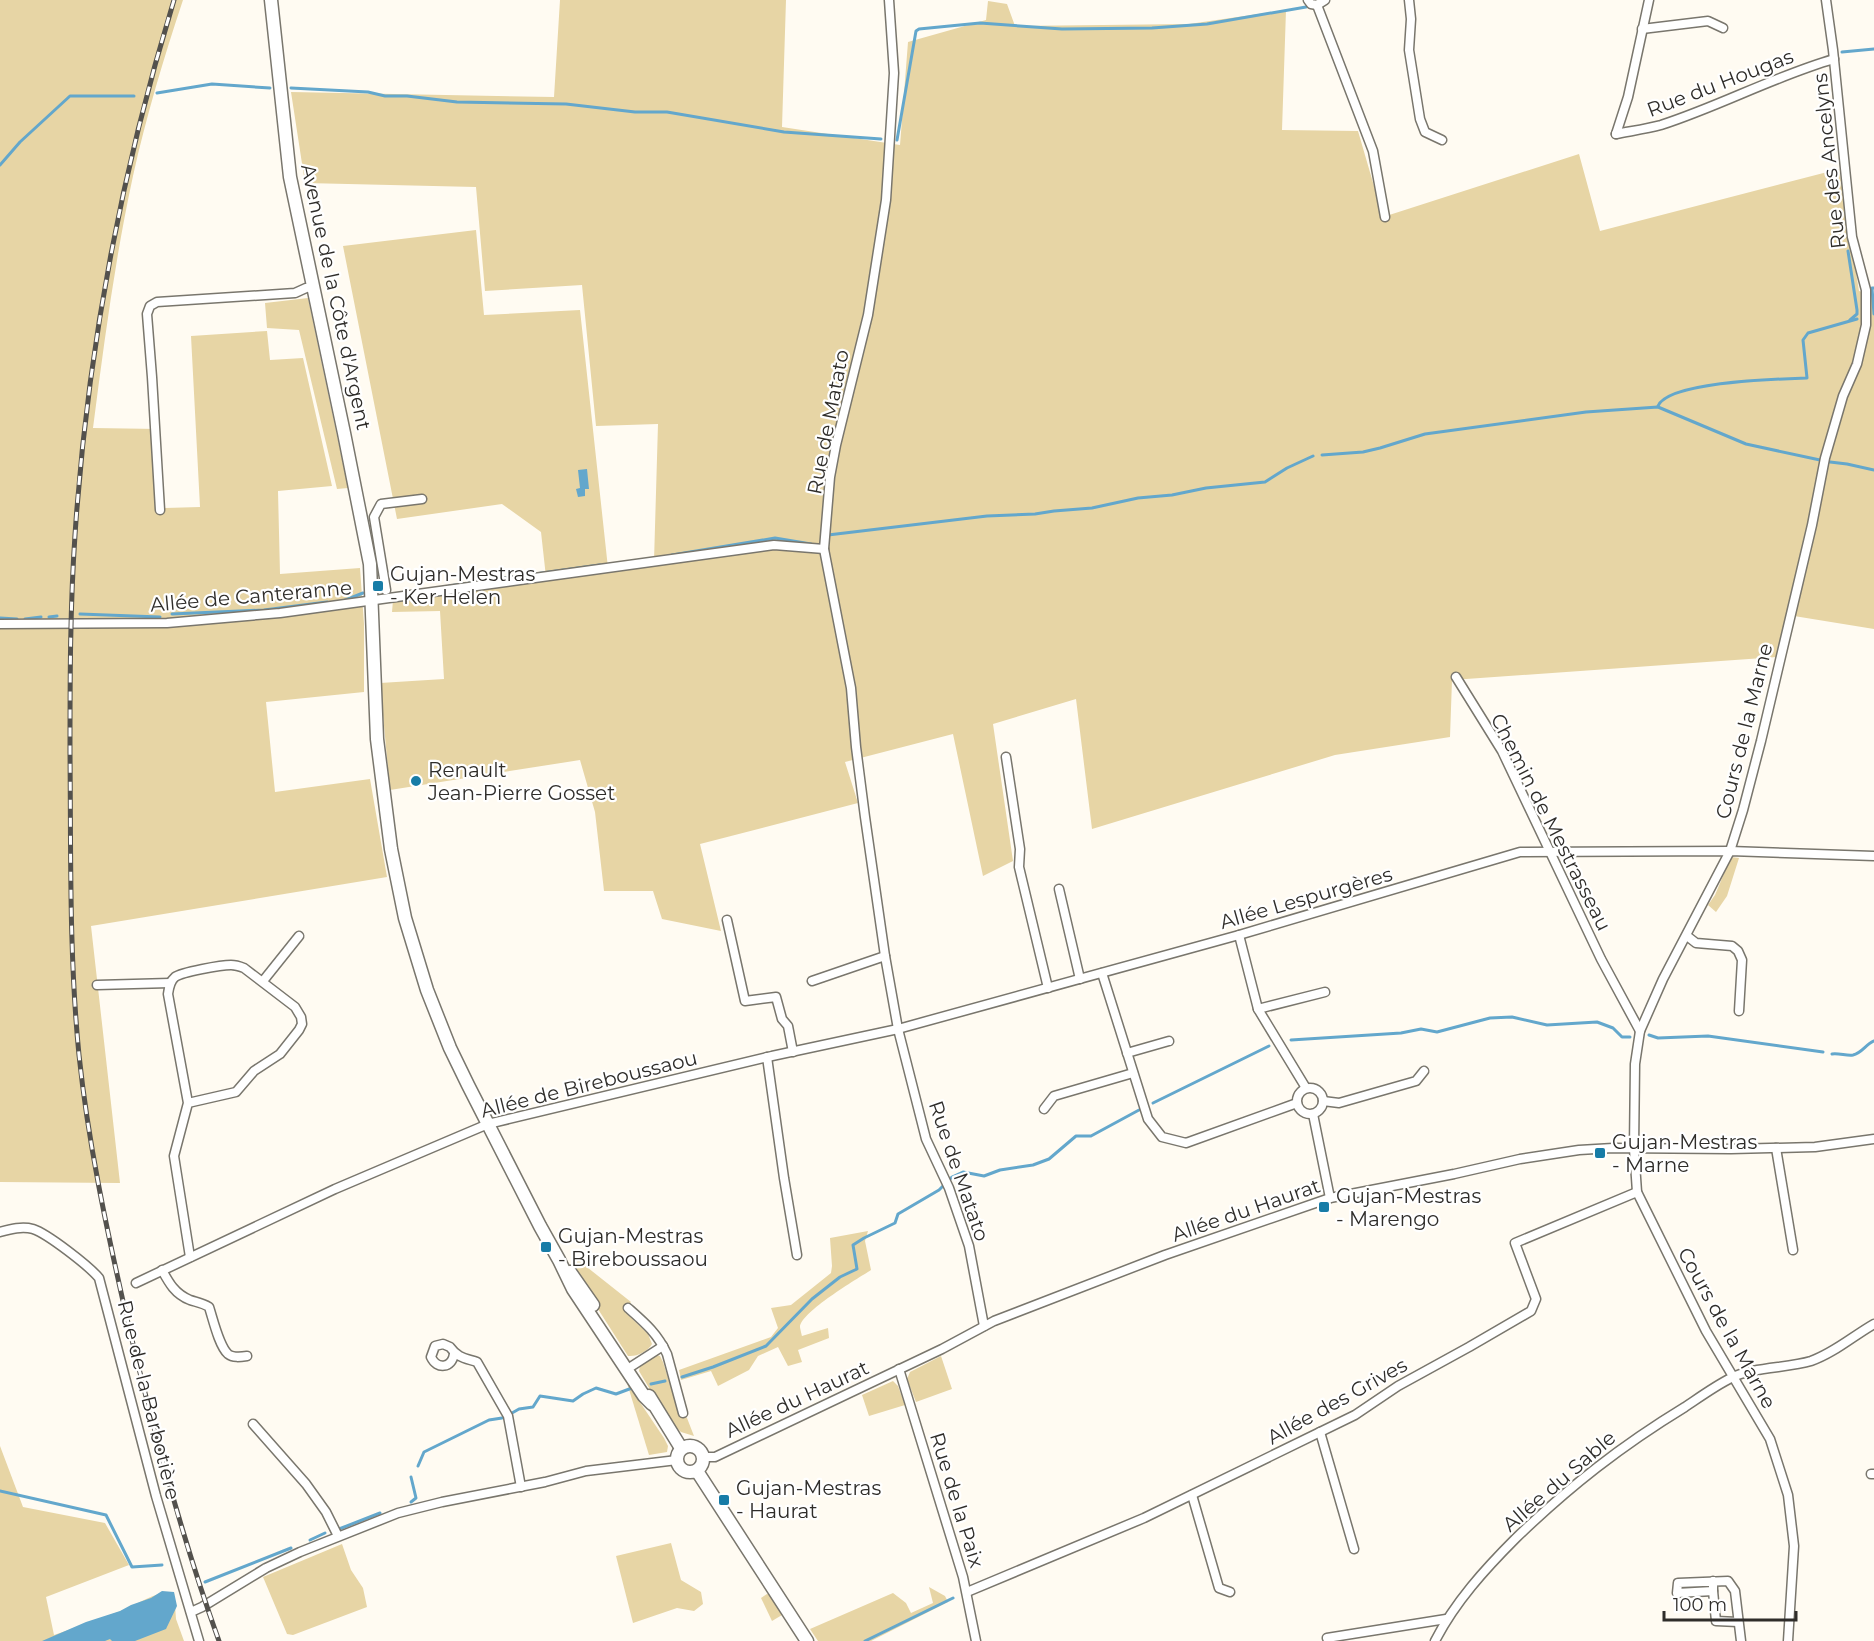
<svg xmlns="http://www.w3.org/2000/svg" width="1874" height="1641" viewBox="0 0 1874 1641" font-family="Montserrat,sans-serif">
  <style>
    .green { fill: #e7d5a5 }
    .water { fill: #63a7cc }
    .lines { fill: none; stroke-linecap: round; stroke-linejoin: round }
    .stream { stroke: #63a7cc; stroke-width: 3 }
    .minor-casing { stroke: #79766d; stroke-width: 11 }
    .secondary-casing { stroke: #79766d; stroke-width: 15 }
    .minor { stroke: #fff; stroke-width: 8 }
    .secondary { stroke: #fff; stroke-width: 12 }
    .rail-casing { stroke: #53514d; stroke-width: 5 }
    .rail { stroke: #fff; stroke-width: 3; stroke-dasharray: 9; stroke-linecap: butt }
    .poi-dot { fill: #177ca7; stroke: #fff; stroke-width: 2 }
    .labels { text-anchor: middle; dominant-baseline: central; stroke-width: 4.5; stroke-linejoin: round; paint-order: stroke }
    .street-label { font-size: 20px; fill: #2f2d2a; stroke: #fff }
    .poi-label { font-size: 20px; fill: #2f2d2a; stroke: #fff; text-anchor: start }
  </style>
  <rect width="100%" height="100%" fill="#fffbf2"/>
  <g class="green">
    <path d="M0,0h183c-19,57 -37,117 -50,176 -18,83 -29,167 -40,252l66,1 6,79 35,-1 -9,-171 76,-5 3,29 33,-2 29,128 -54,5 2,83 80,-6 4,56v68l-98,10 9,90 95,-13 17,98 -296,49 29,257 -120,-1z"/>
    <path d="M560,0h226l-4,127 118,18 8,-103 78,-22 2,-19 19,3 8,22 174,-2 97,-14 -4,120 76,1 25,86 196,-63 21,77 239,-62 20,122 15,4v334l-80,-13 -17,41 -325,23 -2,57 -115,18 -243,74 -16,-130 -83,25 20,137 -30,15 -30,-142 -108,28 13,41 -158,41 21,87 -59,-12 -9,-28h-49l-9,-79 -15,-52 -190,30 -10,-107 64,-4 -4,-68 -48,1 1,-12 153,-23 -5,-45 -39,-28 -105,15 -54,-273 133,-16 8,85 96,-5 28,258 46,-7 4,-137 -62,2 -14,-141 -97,6 -9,-104 -171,-4 -14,-91 263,5z"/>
    <path d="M308,298l40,190 -11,1 -38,-159 -32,-2 -2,-25z"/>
    <path d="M1731,857l8,1 -12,38 -11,16 -8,-7 7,-10z"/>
    <path d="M868,1231l-3,10 6,29c-14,9 -70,42 -71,57 0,1 2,9 2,9l26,-8 1,10 -31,12 4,12 -14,4 -10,-19 -20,9 -9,14 -31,16 -7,-15 -30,9 -2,-10 92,-33 7,-9 -7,-20 20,-3 40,-32 1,-7 -2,-28z"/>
    <path d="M578,1260l53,42 -7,9 24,23 4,10c-4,7 -15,13 -24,12l-55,-86z"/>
    <path d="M657,1355l3,1 3,6 16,51 8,5 7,18 -13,-4 -13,-12 -29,-49 1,-5z"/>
    <path d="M941,1356l11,33 -36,13 -9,-23 3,-7z"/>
    <path d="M893,1381l5,5 7,19 -36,11 -7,-21z"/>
    <path d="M627,1383l37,55 4,8 -1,6 -18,3z"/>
    <path d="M0,1446l23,61 82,16 24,42 -83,32 8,38c22,-7 45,-17 67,-24 18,-7 34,-20 53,-19l2,27 8,22h-184z"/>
    <path d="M671,1543l10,37 20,12 2,12 -9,7 -17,-3 -44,15 -17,-67z"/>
    <path d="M342,1544l9,26 12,18 4,19 -74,28 -6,-1 -24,-57z"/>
    <path d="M929,1587l16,9 3,6 -77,39h-53l-8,-12 83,-36 13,10 5,10 22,-10z"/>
    <path d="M767,1594l5,1 10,15v5l-10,6 -11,-23z"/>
  </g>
  <g class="water">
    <path d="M587,469l2,20h-4v7l-7,1 -2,-8 4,-1 -2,-18z"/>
    <path d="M162,1591l12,1 3,14 -11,23 -31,12h-23l-2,-2 -5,2h-63l44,-19 34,-11 11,-6 20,-7z"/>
  </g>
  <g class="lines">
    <g class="stream">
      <path d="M1842,52l32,-3"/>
      <path d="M291,88l77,4 17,4h22l50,6 109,2 69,8h32l117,20 97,7"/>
      <path d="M157,93l55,-9 58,4"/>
      <path d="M897,140l19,-109 3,-2 61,-6 82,6 90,-1 55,-4 99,-17"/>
      <path d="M0,165l20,-23 50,-46h64"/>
      <path d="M1848,251l9,59v4l-7,6"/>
      <path d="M1874,314l-2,-26h2"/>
      <path d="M1658,406c11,-25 122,-27 149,-28l-4,-38 5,-7 49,-14"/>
      <path d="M1322,455l41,-3 17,-4 45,-14 161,-22 72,-5 88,37 74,16"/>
      <path d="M1830,462l17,2 27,6"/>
      <path d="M828,535l159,-19 48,-2 19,-3 38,-3 46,-10 34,-3 34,-7 59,-6 22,-14 26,-12"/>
      <path d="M672,555l103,-17 36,6"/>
      <path d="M449,586l151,-21"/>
      <path d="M343,601l20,-8"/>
      <path d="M80,614l80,3"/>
      <path d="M172,614l92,-4 63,-8"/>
      <path d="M49,617l8,-1"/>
      <path d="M0,618l17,1"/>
      <path d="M25,619l16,-2"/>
      <path d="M1649,1035l9,3 50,-2 115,16"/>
      <path d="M1291,1040l110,-7 20,-4 16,3 53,-14 22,-1 35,8 50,-3 16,6 9,9h8"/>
      <path d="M1832,1054c7,-1 15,2 21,1 9,-2 13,-11 21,-14"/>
      <path d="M1153,1103l116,-57"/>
      <path d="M682,1377l31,-10 53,-21 46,-47 28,-22 17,-8 -4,-24 11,-7 31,-15 3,-9 41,-24 13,-13 11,-5 21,4 16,-6 33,-5 16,-6 27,-23h15l48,-26"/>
      <path d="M651,1384l14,-3"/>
      <path d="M512,1413l7,-4 14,-2 7,-11 33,5 10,-7 13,-6 20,6 16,-6"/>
      <path d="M418,1466l6,-14 65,-32 13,-2"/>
      <path d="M0,1491l106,24 26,52 30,-2"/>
      <path d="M411,1502l5,-4 -5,-21"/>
      <path d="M339,1529l41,-16"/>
      <path d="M310,1540l15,-7"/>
      <path d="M205,1582l86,-34"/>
      <path d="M865,1641l88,-43"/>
    </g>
    <defs>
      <g id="minor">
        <path d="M889,0l5,73 -8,127 -18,115 -32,130 -6,32 -6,72 27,139 5,59 9,70 20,139 13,73 28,110 23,49 20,58 15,80"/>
        <path d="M1308,0l3,4 6,1 8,-5"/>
        <path d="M1409,0l2,19 -2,31 11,69 5,13 17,8"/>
        <path d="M1317,5l56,146 12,66"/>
        <path d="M1642,29l66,-8 15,7"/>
        <path d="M1616,134c15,-3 30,-5 45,-9 59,-19 114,-49 173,-66"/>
        <path d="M1616,134l12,-37 21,-97"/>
        <path d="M160,510l-8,-133 -5,-63 3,-8 7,-4 138,-9 11,-5 7,-1"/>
        <path d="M386,590l-12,-73 7,-13 41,-5"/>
        <path d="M0,624l167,-1 113,-10 494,-68 50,4"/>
        <path d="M1456,677l46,74 99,208 39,72"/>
        <path d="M1006,757l14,92 -1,18 29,121"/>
        <path d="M1059,889l21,90"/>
        <path d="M727,920l18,81 31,-4 6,22 6,7 5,26"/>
        <path d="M1239,935l19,74 48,79"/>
        <path d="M1687,936l9,7 36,3 6,5 4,9 -3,51"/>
        <path d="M1102,973l46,146 14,18 24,6 111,-40"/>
        <path d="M263,981l36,-45"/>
        <path d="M812,981l73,-25"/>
        <path d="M97,985l73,-2"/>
        <path d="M1258,1009l67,-17"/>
        <path d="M1127,1053l42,-12"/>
        <path d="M767,1057l17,121 13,77"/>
        <circle cx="1310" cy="1101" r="13"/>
        <path d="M1323,1101l16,2 77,-22 8,-10"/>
        <path d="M188,1103l48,-11 18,-21 26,-17 19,-24 3,-6 -1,-7 -6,-10 -51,-39c-5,-2 -8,-3 -13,-3 -10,0 -49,7 -56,12 -5,4 -6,10 -7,17l20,109 -14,53 16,101"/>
        <path d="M1044,1109l10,-13 79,-23"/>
        <path d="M1313,1114l17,84"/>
        <path d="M1776,1148l17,102"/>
        <path d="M0,1232c11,-3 22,-6 33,-3 15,5 56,37 66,49l57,218 43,145"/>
        <path d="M162,1270c7,13 13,24 28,30 6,2 13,3 19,7 4,12 10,39 19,47 5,4 12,3 19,2"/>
        <path d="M136,1283l199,-94 153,-65 284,-68 126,-27 341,-94 281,-83 210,-1 144,5"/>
        <path d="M628,1308c17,15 29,25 39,46l16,59"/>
        <path d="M454,1354c-2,14 -17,16 -23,3l4,-11 8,-2 7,3c8,11 15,11 27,15l31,54 13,71"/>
        <path d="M632,1366l31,-20"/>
        <path d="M899,1369l64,208 13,64"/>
        <path d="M253,1424l53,60 20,28 12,24"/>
        <path d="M1320,1432l34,117"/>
        <path d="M704,1457h11l227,-108 52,-28 171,-66 165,-57 124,-24 66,-15 59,-9 34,-2 118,1 84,-2 59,-8"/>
        <path d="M1871,1474h3"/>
        <path d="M1192,1495l27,93 11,4"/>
        <path d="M1713,1581v10l-36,2 1,-10 50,-2 7,10 6,50"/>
        <path d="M1713,1591l3,30 22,1"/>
        <path d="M967,1592l177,-74 211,-103 43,-29 71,-39 62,-36 5,-12 -21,-56 122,-51"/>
        <path d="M191,1612l11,-5 64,-39 34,-16 98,-39 44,-11 103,-20 41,-11 91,-11"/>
        <path d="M1327,1638l119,-19"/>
        <path d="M1435,1641c20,-39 50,-72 81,-103 54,-52 105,-92 169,-131 15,-10 30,-21 46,-29 21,-11 57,-10 80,-17 23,-8 42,-25 63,-37"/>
        <path d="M1788,1641l6,-95 -6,-51 -18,-56 -64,-108 -69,-139 -3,-43 1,-85 5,-33 23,-52 67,-128 13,-41 18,-69 51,-216 13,-67 18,-62 14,-32 9,-39v-35l-14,-53 -19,-187 -7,-50"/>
      </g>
      <g id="secondary">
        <path d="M271,0l19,177 54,256 26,131 7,175 14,110 14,69 22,72 23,58 18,37 72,141 19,34 14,29 71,107 8,8"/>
        <path d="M570,1272l23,33"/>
        <path d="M649,1396l32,52"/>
        <circle cx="690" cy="1459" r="13"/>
        <path d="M697,1471l110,170"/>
      </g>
    </defs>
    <use href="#minor" class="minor-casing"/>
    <use href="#secondary" class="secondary-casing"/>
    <use href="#minor" class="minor"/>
    <use href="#secondary" class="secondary"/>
    <defs>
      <path id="rail" d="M174,0c-53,173 -87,355 -99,535 -5,73 -5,145 -5,218 1,101 -1,201 9,302 9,86 27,171 46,255 26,112 55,223 94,331"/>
    </defs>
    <use href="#rail" class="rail-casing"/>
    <use href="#rail" class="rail"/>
  </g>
  <g class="poi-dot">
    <rect x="372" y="580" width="12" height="12" rx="3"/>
    <circle cx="416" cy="781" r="6"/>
    <rect x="1594" y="1147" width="12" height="12" rx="3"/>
    <rect x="1318" y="1201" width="12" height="12" rx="3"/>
    <rect x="540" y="1241" width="12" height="12" rx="3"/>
    <rect x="718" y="1494" width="12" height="12" rx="3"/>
  </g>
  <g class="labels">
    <g class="street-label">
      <text transform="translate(1720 83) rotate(-21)">Rue du Hougas</text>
      <text transform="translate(1829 161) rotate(-96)">Rue des Ancelyns</text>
      <text transform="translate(336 297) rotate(78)">Avenue de la Côte d'Argent</text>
      <text transform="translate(828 422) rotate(-79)">Rue de Matato</text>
      <text transform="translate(251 596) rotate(-5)">Allée de Canteranne</text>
      <text transform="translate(1744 731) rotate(-76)">Cours de la Marne</text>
      <text transform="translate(1551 822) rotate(63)">Chemin de Mestrasseau</text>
      <text transform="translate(1306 898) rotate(-16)">Allée Lespurgères</text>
      <text transform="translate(589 1084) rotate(-14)">Allée de Bireboussaou</text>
      <text transform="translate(959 1171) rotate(71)">Rue de Matato</text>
      <text transform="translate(1246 1210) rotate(-19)">Allée du Haurat</text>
      <text transform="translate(1727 1328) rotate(61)">Cours de la Marne</text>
      <text transform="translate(797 1399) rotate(-25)">Allée du Haurat</text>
      <text transform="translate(149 1400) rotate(76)">Rue de la Barbotière</text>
      <text transform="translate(1337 1401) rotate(-29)">Allée des Grives</text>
      <text transform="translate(1559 1481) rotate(-41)">Allée du Sable</text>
      <text transform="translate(957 1500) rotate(73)">Rue de la Paix</text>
    </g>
    <g class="poi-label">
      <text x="390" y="574">Gujan-Mestras<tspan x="390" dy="23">- Ker Helen</tspan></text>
      <text x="428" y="770">Renault<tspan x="428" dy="23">Jean-Pierre Gosset</tspan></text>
      <text x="1612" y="1142">Gujan-Mestras<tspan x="1612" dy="23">- Marne</tspan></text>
      <text x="1336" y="1196">Gujan-Mestras<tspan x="1336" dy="23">- Marengo</tspan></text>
      <text x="558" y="1236">Gujan-Mestras<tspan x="558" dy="23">- Bireboussaou</tspan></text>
      <text x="736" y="1488">Gujan-Mestras<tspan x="736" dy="23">- Haurat</tspan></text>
    </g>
  </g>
  <path d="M1664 1611v9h132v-9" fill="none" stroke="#2f2d2a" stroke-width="3"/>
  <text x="1673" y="1611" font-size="18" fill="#2f2d2a" stroke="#ffffff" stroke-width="4.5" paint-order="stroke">100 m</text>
</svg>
